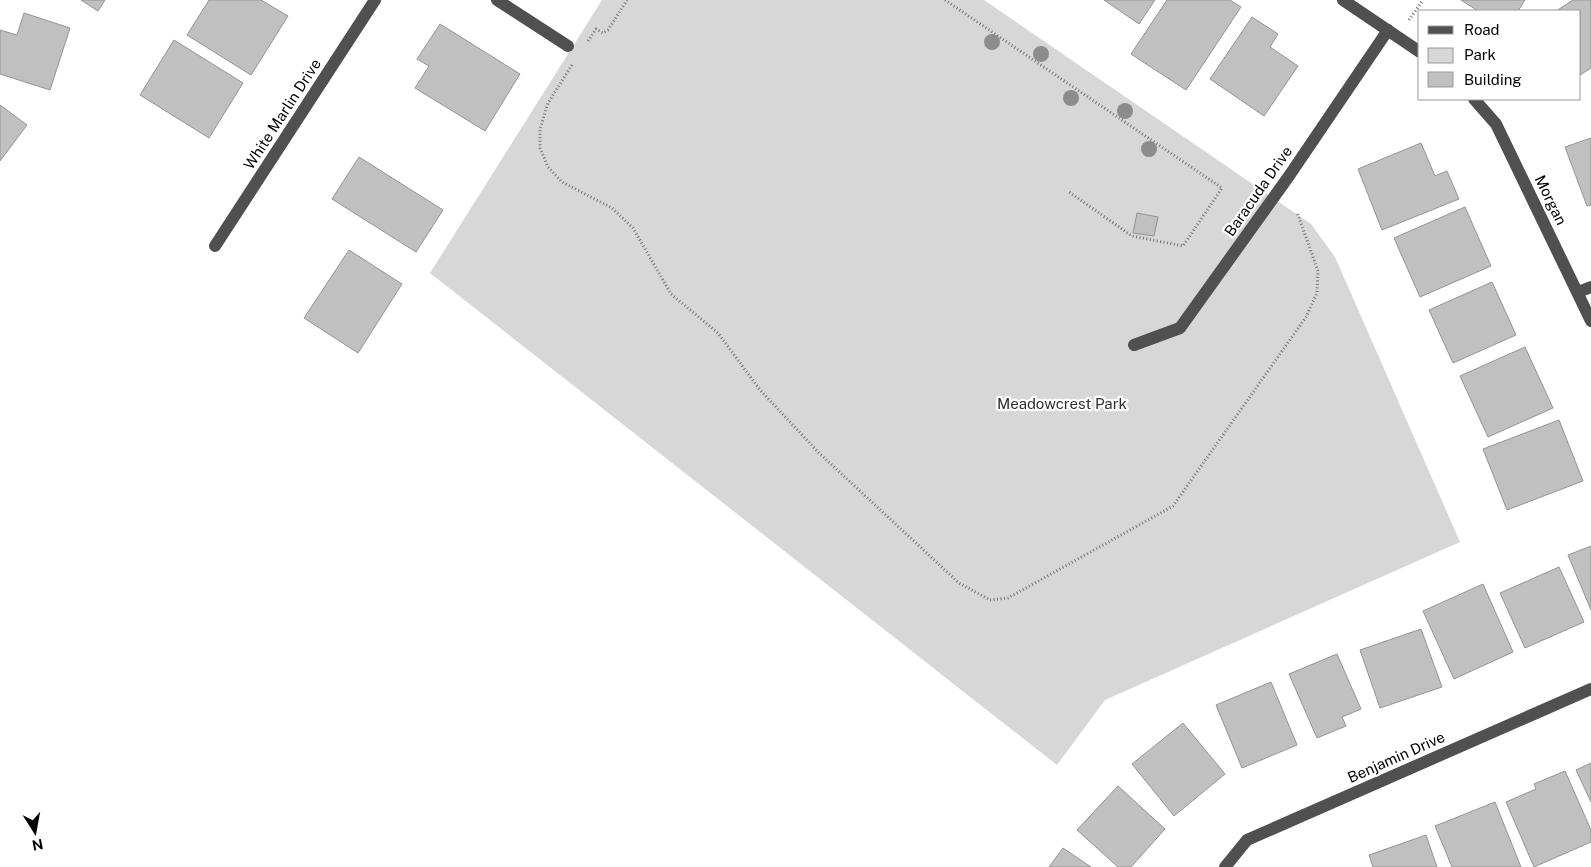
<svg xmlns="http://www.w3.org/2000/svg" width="1591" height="867" viewBox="0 0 1591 867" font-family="'Public Sans',sans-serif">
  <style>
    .green { fill: #d7d7d7 }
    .building { fill: #c0c0c0; stroke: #949494 }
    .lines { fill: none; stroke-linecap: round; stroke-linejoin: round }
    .path { stroke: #727272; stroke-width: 3; stroke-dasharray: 1 2.5; stroke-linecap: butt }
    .minor { stroke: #505050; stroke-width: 12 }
    .tree { fill: #8c8c8c }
    .labels { text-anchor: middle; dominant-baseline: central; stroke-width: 4.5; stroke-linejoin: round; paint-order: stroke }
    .street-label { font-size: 15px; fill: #000; stroke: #fff }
    .park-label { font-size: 15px; fill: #2e2e2e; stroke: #fff }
  </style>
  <rect width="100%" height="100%" fill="#fff"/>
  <path class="green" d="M602,0h382l327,224 24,33 125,285 -355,158 -48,65 -627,-492z"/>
  <g class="building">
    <path d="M81,0h24l-7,11z"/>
    <path d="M209,0h52l27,16 -37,59 -64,-40z"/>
    <path d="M1104,0h51l-16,24z"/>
    <path d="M1167,0h63l11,7 -55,83 -55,-36z"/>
    <path d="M1461,0h64l-7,11h-40z"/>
    <path d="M1573,0h18v68l-11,7v-64h-24z"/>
    <path d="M24,13l46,15 -20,62 -50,-16v-44l17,5z"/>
    <path d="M1252,17l26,17 -8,13 28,19 -34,50 -54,-37z"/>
    <path d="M440,24l80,50 -35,57 -70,-43 14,-22 -12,-7z"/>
    <path d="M174,40l69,43 -34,55 -69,-43z"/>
    <path d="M0,105l27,20 -27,36z"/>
    <path d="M1591,138v67l-4,1 -22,-59z"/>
    <path d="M1421,143l14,33 12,-5 12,28 -77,31 -24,-61z"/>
    <path d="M359,157l84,53 -27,42 -84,-53z"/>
    <path d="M1465,207l26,59 -71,31 -26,-59z"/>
    <path d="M1137,213l21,4 -4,19 -21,-3z"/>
    <path d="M349,250l53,34 -44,69 -54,-35z"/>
    <path d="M1492,282l24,53 -63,28 -24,-53z"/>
    <path d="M1525,347l28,61 -65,29 -28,-61z"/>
    <path d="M1559,420l24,61 -76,29 -24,-61z"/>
    <path d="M1591,546v64l-23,-55z"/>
    <path d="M1559,567l25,55 -59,26 -25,-55z"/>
    <path d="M1483,584l30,68 -59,27 -31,-68z"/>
    <path d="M1421,629l21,58 -62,21 -20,-58z"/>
    <path d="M1337,654l24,55 -19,8 4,9 -29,12 -28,-64z"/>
    <path d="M1271,682l26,63 -55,23 -26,-63z"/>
    <path d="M1183,723l42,51 -51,42 -42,-52z"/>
    <path d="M1591,763v39l-15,-32z"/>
    <path d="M1565,771l26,59v12l-57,25 -28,-65 30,-13 -2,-5z"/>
    <path d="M1118,786l47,43 -34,38h-13l-41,-37z"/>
    <path d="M1495,802l26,65h-69l-17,-41z"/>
    <path d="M1426,835l11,32h-64l-4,-12z"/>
    <path d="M1063,848l28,19h-42z"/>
  </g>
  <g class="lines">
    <g class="path">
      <path d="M945,0l277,188 -39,58 -51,-10 -63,-44"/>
      <path d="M1409,20l14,-20"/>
      <path d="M588,41l8,-12 7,4 5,-3 19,-30"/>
      <path d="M572,65l-24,38 -8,26v19l8,19 14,15 50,26 21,20 38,66 47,39 42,57 59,63 140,130 31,17 18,-2 165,-92 133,-189 11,-24 1,-22 -21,-59"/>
    </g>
    <g class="minor">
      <path d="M497,0l71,46"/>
      <path d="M1343,0l77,52"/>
      <path d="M1474,99l22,25 95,197"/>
      <path d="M215,246l160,-246"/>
      <path d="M1578,292l13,-5"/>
      <path d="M1134,345l46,-17 109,-152 99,-146"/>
      <path d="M1225,867l22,-27 344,-151"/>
    </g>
  </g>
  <g class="tree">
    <circle cx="992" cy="42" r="8"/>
    <circle cx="1041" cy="54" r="8"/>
    <circle cx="1071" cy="98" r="8"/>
    <circle cx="1125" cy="111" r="8"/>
    <circle cx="1149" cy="149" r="8"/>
  </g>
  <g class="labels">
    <g class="street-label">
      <text transform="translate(282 114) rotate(-57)">White Marlin Drive</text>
      <text transform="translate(1258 191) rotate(-55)">Baracuda Drive</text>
      <text transform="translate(1551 200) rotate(64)">Morgan</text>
      <text transform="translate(1396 757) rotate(-24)">Benjamin Drive</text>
    </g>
    <g class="park-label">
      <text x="1062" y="403">Meadowcrest Park</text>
    </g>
  </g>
  <rect x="1418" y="10" width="162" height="90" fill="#ffffff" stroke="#999999"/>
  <rect x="1428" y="26" width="25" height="8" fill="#505050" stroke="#999999"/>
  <text x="1464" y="35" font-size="15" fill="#000000">Road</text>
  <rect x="1428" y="48" width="25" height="15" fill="#d7d7d7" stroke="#999999"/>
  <text x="1464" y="60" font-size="15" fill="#000000">Park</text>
  <rect x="1428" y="72" width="25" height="15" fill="#c0c0c0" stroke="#999999"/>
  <text x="1464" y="85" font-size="15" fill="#000000">Building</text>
  <g transform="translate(35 832) rotate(169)" stroke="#ffffff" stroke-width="4" paint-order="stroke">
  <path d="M0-4L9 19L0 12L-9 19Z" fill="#000000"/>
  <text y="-8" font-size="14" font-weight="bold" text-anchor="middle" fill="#000000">N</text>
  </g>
</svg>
